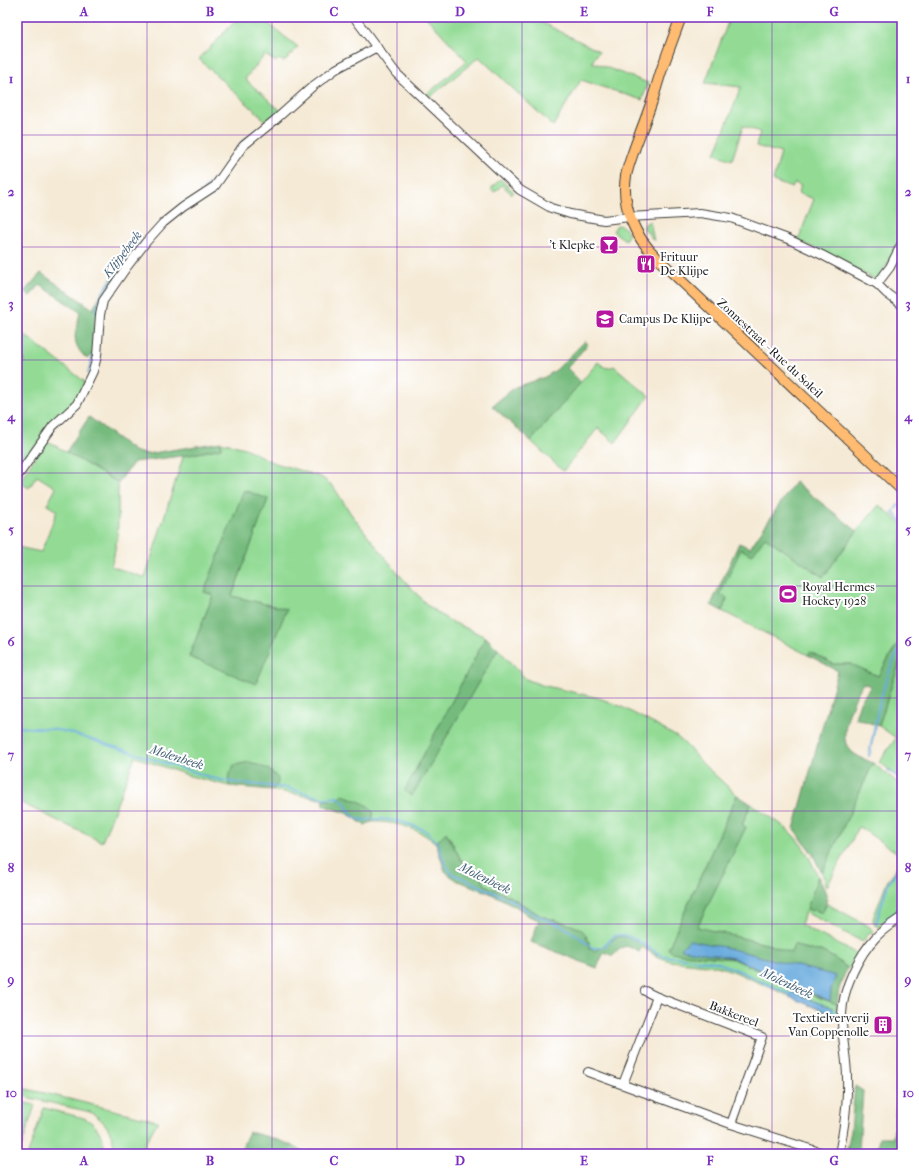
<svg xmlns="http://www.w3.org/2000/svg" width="919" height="1171" viewBox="0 0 919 1171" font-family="'IM FELL French Canon',serif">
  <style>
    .green { fill: #93db95; stroke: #587c58; fill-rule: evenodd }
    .forest { fill: #76bb7e; stroke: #496c4d }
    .water { fill: #6aacde; stroke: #43647d }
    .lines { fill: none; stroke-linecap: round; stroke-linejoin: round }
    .stream { stroke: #6aacde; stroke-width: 2 }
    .minor-casing { stroke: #3d3b38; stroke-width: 10 }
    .major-casing { stroke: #3d3b38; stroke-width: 12 }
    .minor { stroke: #fff; stroke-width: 8 }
    .major { stroke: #febb71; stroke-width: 10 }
    .grid { fill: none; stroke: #7b2cbf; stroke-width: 1; stroke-opacity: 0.55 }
    .labels { text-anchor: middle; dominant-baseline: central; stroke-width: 4; stroke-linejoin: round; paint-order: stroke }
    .poi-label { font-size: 12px; fill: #1c1c1c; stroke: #fff; text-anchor: start }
    .street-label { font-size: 12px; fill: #1c1c1c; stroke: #fff }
    .water-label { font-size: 13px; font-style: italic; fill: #3f5d73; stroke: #fff }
    .neatline { fill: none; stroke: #7b2cbf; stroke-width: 1.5 }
    .grid-label { font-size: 13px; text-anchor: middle; font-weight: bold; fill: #7b2cbf }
  </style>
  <rect width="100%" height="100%" fill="#fff"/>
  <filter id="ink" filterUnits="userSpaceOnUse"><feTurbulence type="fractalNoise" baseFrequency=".025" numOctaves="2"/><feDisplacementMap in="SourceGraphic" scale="8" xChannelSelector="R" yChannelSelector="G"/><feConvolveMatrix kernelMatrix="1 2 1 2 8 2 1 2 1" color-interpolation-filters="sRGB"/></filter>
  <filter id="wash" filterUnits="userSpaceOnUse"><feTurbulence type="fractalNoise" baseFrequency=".012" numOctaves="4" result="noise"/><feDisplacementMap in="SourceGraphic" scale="16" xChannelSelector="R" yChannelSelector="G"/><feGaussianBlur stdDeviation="0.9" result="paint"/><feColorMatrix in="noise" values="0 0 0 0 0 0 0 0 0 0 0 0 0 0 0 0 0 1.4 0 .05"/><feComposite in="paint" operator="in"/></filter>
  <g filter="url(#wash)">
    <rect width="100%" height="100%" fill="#f5ead6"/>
    <g class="green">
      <path d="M239,17h21l38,30 -14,15 -5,-3 -3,3 -11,-7 -20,24 36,32 -13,12 -69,-64z"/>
      <path d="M426,17h105l68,34 -7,11 56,21 -6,17 -61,-20 -28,46 -74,-69 -49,40 -3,-3 40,-33z"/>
      <path d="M730,17h172v224l-24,38h-4l-76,-39 16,-41 -16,-6 3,-7 -6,-3 -3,5 -19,-7 8,-28 -25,-7 4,-14 -17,-6 -11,34 -17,-6 26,-67 -36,-4z"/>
      <path d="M500,179l14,13 -2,2 -10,-9 -7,7 -4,-3z"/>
      <path d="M650,221l4,20 -10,-13 1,-4z"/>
      <path d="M617,225c7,1 9,4 12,9l-4,6 -12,-9z"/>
      <path d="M17,329l68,53 -11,21 -57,72v-103l8,-12 -8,-7z"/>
      <path d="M598,362c6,5 8,8 16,4l35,30 -34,47 -17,-15 -35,43 -32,-30z"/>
      <path d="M46,440l72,43c0,28 2,57 -7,83l34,12 39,-124 5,1 32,-7v-6l24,6 27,14 49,15 12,9 18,28 45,57 31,34 21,15 38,17 -81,153 1,2 6,3 86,-146 28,30 15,6 58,13 21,8 34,18 23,13 9,8 18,20 33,30 -69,154 44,8 22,2 70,33 33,12 -1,13 -103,-46 -17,-5 -46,-5 -14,-5 1,-3c-11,-6 -30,-21 -42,-15 -6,4 -12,9 -19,13l-7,-2v-7l-8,-13 -13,-5 -27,-8 -30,-19 -26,-12 -4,-8 -20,-17 -12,-24 -4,-3 -9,10c-18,-15 -42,-22 -65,-21 1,-3 3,-6 2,-10 -2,-8 -23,-13 -30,-17l-6,6h-5l-59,-11c4,-6 7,-10 1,-16l-45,2v10l-39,-10 -55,-19 -33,85 -85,-41v-254l24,5 16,-41 -10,-6 9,-17 -19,-12 -8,12 -10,-6zM268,499l-36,97 -43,61 24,-62 -9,-3z"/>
      <path d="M879,505l23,19v113l-24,39 -27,-12h-18l-23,-12 -2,3 -86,-44 5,-13 -7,-4 21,-46 11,6 13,-18 58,41 34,-46z"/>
      <path d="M902,658v121l-23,-17 17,-24 -17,-12 14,-45z"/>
      <path d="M873,763l29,23v70l-43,-29 -32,59 -5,-13z"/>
      <path d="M751,804c18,12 38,23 51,42 7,9 11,20 16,30l-11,33h6l9,4 5,-9 40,21 7,6 -1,3 -3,-2 -7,10 -58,-30 -4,13 56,29 -8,15 -15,-11 -13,-7 -14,-1 -13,-6 -3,9 -21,-8 -73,-18 49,-100 -4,-1z"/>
      <path d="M902,860v50l-22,17 -6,-3 -1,-4 1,-4 13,-34z"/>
      <path d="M17,1087l36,8 105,26 -19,33h-25c1,-19 -8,-33 -24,-42l-73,-17z"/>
      <path d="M17,1101l18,4 -16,49h-2z"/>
      <path d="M44,1108l40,10c15,7 20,20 21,36h-77z"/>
    </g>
    <g class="forest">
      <path d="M41,273l52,36 6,-11 16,-25 3,2 -16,22 -8,61 -3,-3 -4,4c-18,-17 -11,-26 -7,-47l-40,-27 -10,11 -6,-4z"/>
      <path d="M585,341l3,3 -21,24 14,14 -50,59 -39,-35 23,-19 30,-10 11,-7z"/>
      <path d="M89,417l45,34 6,2 7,1 74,-12v6l-32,7 -55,7 -16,21 -52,-31z"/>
      <path d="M795,482l62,49 -34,46 -58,-40 -13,18 -11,-6 -21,45 7,4 -5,13 -11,-6 28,-62 11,5z"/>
      <path d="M244,490l24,9 -36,97 55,13 -31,75 -67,-27 24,-62 -9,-3z"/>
      <path d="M486,637l12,12 -86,147 -6,-4 -1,-2z"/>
      <path d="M902,637v21l-9,23 -14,45 -24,-8 5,-16 11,-16 -8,-3c-8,13 -24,48 -16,63 5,9 17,13 26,17l-51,110 -10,-20 -18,-24 44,-158 -30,-16 2,-3 23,12h18l27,12z"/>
      <path d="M250,762l18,7 10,9v5l-5,7 -44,-4v-10l5,-11z"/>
      <path d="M343,795c7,3 28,9 30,17 1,4 -1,7 -2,10l-6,3c-6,-3 -11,-8 -17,-11 -8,-4 -17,-5 -25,-9l1,-5 13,1z"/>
      <path d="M737,795l14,9 -9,21 4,2 -49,100 73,18 21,8 3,-9 13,6 14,1 13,7 13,10 -8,21 -2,15 -33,-12 -70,-33 -53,-5 -9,-2 -4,-3z"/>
      <path d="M446,832l15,28 20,17 4,8 26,12 30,19 27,8 13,5 5,6 3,7v7l7,2c7,-4 16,-12 22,-14 11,-4 30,10 39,16l-1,3 -14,-9 -3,5c-14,-8 -15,-8 -26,4l-9,-4 -7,16 -66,-26 8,-22 -10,-4 -12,-9 -27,-14 -32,-12 -10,-7 -3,-3 -9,-28z"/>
      <path d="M818,876c7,16 13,20 4,37l-8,-4 -2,2 -5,-2z"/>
      <path d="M855,1086l8,5 -4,58 18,5 2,-17h14l3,-30 6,2v45h-56l5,-23z"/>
      <path d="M249,1132c21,5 40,10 57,22h-37l-8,-4 -3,4h-19z"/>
    </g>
    <g class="water">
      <path d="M689,940l35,7 112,29 -5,13 -1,12 -35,-15 -62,-28 -52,-9z"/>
      <path d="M792,991l14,7 27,10 -1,6 -43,-17z"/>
    </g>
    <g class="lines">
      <g class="stream">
        <path d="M242,142l15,-12"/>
        <path d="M224,166l15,-20"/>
        <path d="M203,190l13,-12"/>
        <path d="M96,314l4,-17 16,-24 26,-32"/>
        <path d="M88,373l6,-20"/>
        <path d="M899,504l-6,9 9,8"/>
        <path d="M17,727l35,2 15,3 149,47 16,3 55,6 35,10h7l8,-1 7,5 6,11 6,5 6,2 19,-1 18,2 23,8 6,4 10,10 6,19 7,11 64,29 18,12 31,13 17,11 11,10h6l7,-2 9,-10c17,-6 36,15 50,20l52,6 19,7 56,26"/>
        <path d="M869,756l11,-56 12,-36 10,-19"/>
        <path d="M888,770l14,10"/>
        <path d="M886,919l16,-11"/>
        <path d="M876,923l12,-39 14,-22"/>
        <path d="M830,1011l10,1"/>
      </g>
    </g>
  </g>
  <g filter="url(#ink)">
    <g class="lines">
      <defs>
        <g id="minor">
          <path d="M354,17l42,56 124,117 31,18 19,6 34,6 25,-3 71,-4 31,5 57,21 34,16 55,29 9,9 16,12"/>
          <path d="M877,284l13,-17 12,-24"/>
          <path d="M17,477l36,-51 24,-22 16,-33 2,-7 2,-8 3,-41 3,-14 23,-33 20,-26 17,-19 20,-16 32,-21 28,-40 32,-26 38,-34 23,-17 41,-22"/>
          <path d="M645,991l12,6 105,40 -31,87"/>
          <path d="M588,1072l143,52 95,30"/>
          <path d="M623,1084l34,-87"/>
          <path d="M839,1154c5,-25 9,-50 8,-76 0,-21 -6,-42 -5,-64 1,-26 16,-58 34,-77 7,-8 17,-14 26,-20"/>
        </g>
        <path id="major" d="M681,17c-6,16 -12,32 -18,49 -4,11 -7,23 -11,35 -5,15 -11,30 -17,46 -3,9 -7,19 -9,29 -5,31 9,61 31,82l245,232"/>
      </defs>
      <use href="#minor" class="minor-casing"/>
      <use href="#major" class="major-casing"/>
      <use href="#minor" class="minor"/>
      <use href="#major" class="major"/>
    </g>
  </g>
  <path class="grid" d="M147,17v1137M272,17v1137M397,17v1137M522,17v1137M647,17v1137M772,17v1137M17,135h885M17,247h885M17,360h885M17,473h885M17,586h885M17,698h885M17,811h885M17,924h885M17,1036h885"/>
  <defs>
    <symbol id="bar-square" viewBox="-11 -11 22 22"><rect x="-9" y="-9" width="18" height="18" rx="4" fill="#b5179e" stroke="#fff"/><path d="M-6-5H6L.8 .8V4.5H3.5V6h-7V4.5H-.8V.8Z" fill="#fff"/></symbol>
    <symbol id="restaurant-square" viewBox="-11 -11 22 22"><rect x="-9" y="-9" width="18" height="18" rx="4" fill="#b5179e" stroke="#fff"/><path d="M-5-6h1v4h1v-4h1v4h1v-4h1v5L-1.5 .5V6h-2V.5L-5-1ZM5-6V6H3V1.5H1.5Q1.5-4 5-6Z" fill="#fff"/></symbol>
    <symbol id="school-square" viewBox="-11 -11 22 22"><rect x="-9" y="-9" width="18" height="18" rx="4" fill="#b5179e" stroke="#fff"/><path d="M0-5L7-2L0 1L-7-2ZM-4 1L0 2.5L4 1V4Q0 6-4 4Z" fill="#fff"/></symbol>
    <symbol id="stadium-square" viewBox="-11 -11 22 22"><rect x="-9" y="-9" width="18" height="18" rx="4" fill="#b5179e" stroke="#fff"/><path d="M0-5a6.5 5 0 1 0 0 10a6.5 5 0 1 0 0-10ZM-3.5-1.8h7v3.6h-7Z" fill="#fff"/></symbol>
    <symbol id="building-square" viewBox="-11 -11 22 22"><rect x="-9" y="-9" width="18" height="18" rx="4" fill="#b5179e" stroke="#fff"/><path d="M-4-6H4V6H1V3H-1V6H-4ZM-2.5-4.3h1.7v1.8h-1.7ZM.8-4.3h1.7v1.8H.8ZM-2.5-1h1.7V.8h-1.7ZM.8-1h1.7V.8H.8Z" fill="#fff"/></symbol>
  </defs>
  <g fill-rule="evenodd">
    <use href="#bar-square" x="598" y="234" width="22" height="22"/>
    <use href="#restaurant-square" x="635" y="253" width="22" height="22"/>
    <use href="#school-square" x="594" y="308" width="22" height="22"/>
    <use href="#stadium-square" x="777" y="583" width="22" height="22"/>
    <use href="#building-square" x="872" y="1014" width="22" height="22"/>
  </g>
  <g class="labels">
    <g class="poi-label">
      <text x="595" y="245" text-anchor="end">'t Klepke</text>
      <text x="660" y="257">Frituur<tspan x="660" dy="14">De Klijpe</tspan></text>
      <text x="619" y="319">Campus De Klijpe</text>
      <text x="802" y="587">Royal Hermes<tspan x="802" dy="14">Hockey 1928</tspan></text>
      <text x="869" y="1018" text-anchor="end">Textielververij<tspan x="869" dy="14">Van Coppenolle</tspan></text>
    </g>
    <g class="street-label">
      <text transform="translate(770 348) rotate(43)">Zonnestraat - Rue du Soleil</text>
      <text transform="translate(734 1014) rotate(21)">Bakkereel</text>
    </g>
    <g class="water-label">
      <text transform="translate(122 254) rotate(-52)">Klijpebeek</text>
      <text transform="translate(177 757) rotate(18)">Molenbeek</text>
      <text transform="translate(485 878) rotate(26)">Molenbeek</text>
      <text transform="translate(787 983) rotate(25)">Molenbeek</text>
    </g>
  </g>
  <rect width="919" height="1171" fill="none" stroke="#fff" stroke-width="44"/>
  <rect x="22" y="22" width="875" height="1127" class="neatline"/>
  <g class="grid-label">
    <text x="84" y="16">A</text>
    <text x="210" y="16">B</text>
    <text x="334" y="16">C</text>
    <text x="460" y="16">D</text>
    <text x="584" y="16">E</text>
    <text x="710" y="16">F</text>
    <text x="834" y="16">G</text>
    <text x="11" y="83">1</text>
    <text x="908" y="83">1</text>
    <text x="11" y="196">2</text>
    <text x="908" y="196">2</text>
    <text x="11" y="308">3</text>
    <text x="908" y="308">3</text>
    <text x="11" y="421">4</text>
    <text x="908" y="421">4</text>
    <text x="11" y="534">5</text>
    <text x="908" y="534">5</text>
    <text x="11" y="646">6</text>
    <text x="908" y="646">6</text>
    <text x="11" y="759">7</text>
    <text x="908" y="759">7</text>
    <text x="11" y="872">8</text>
    <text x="908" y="872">8</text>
    <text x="11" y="984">9</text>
    <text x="908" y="984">9</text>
    <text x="11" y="1097">10</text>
    <text x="908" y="1097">10</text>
    <text x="84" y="1165">A</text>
    <text x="210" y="1165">B</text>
    <text x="334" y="1165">C</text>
    <text x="460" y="1165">D</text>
    <text x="584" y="1165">E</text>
    <text x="710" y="1165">F</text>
    <text x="834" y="1165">G</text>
  </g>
</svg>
